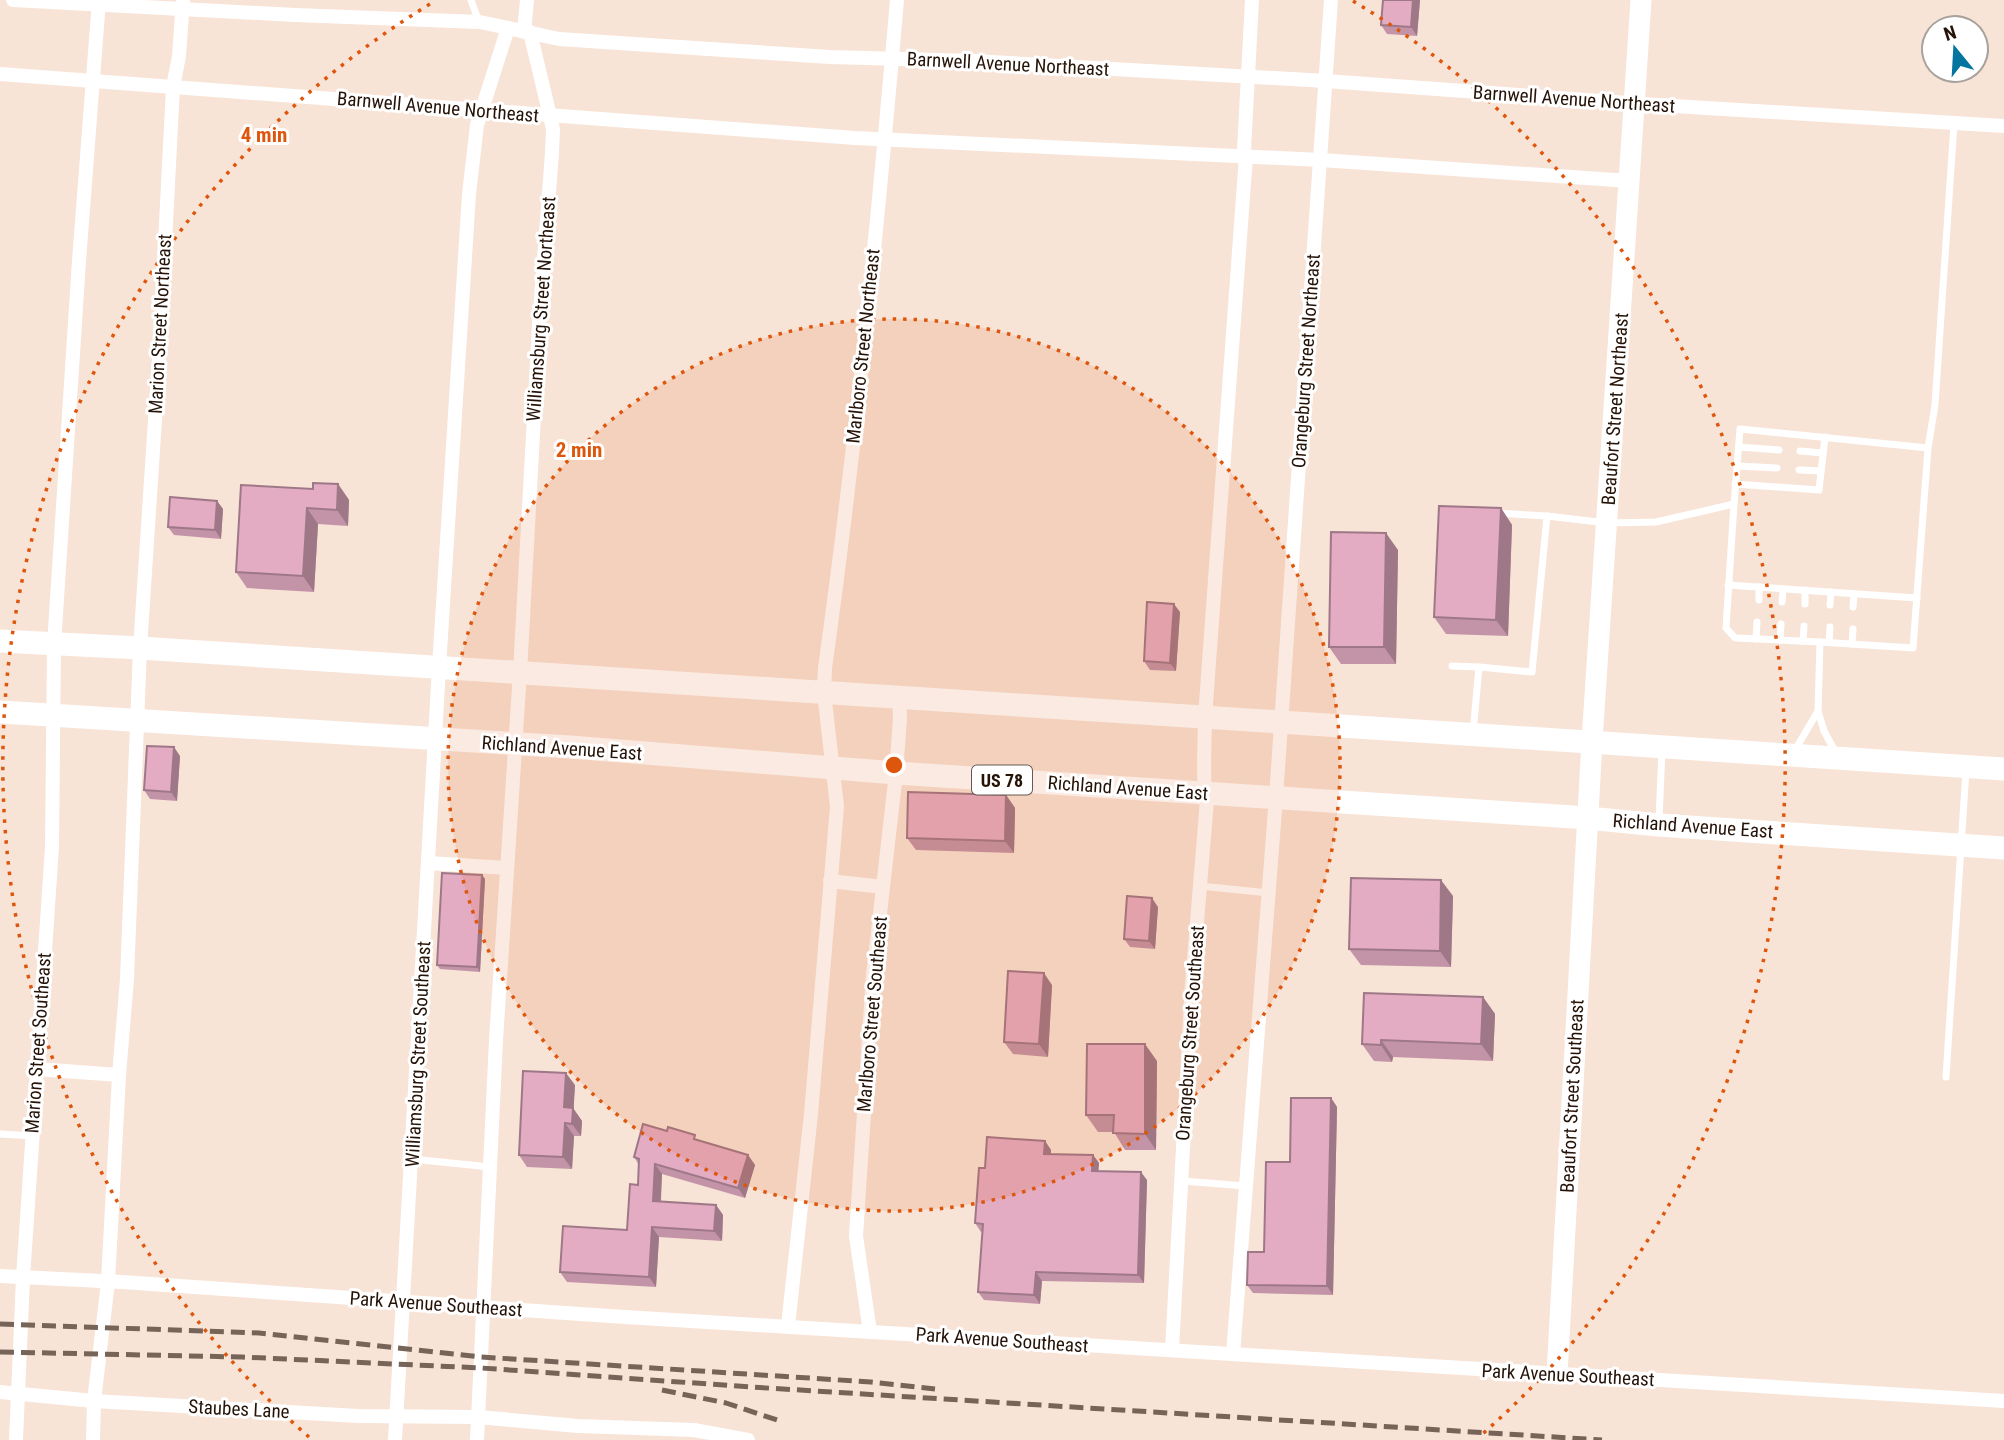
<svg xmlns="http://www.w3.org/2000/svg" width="2004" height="1440" viewBox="0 0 2004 1440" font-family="'Roboto Condensed',sans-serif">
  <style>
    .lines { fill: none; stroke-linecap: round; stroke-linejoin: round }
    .lane { stroke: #fff; stroke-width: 7 }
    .street { stroke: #fff; stroke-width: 14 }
    .secondary { stroke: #fff; stroke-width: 21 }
    .primary { stroke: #fff; stroke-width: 23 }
    .rail { stroke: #776459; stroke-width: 5; stroke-dasharray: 14 7; stroke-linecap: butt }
    .wall { fill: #c394a7 }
    .shaded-wall { fill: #9f7888 }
    .building { fill: #e3acc2; stroke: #9f7888; stroke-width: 2 }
    .ring { fill: none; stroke: #de560c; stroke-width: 3.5; stroke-dasharray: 3.5 7 }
    .labels { text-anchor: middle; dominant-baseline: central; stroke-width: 6; stroke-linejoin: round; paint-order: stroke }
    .shield { fill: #fff; stroke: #665a52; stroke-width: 2 }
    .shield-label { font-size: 18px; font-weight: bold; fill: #251308 }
    .street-label { font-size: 19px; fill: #251308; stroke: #fff }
    .centre { fill: #de560c; stroke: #fff; stroke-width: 3.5 }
    .ring-label { font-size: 21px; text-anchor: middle; font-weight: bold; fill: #de560c; stroke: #fff; stroke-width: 6; stroke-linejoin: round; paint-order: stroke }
  </style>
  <rect width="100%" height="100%" fill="#f8e3d7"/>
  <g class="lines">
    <g class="lane">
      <path d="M471,0l8,22"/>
      <path d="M1739,447l40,3"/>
      <path d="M1928,448l7,-43 19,-281"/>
      <path d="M1800,451l23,2"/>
      <path d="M1737,466l40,2"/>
      <path d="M1799,470l22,1"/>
      <path d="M1735,484l84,6 6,-53"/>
      <path d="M1734,504l-8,124 9,10 85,4"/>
      <path d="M1495,513l52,3"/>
      <path d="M1728,585l189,13"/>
      <path d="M1759,600v-13"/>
      <path d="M1782,602l1,-13"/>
      <path d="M1805,604v-14"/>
      <path d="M1830,605l1,-13"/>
      <path d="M1853,607l1,-13"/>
      <path d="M1756,639l1,-17"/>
      <path d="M1780,640l1,-16"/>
      <path d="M1803,641l1,-15"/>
      <path d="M1829,642l1,-15"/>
      <path d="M1852,644l1,-15"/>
      <path d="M1452,666l27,1"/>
      <path d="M1473,733l6,-66 53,5 15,-156 60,7 49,-1 78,-18 6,-75 188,19 -15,200 -93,-6 -2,69 6,20 12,22"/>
      <path d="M1795,750l23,-39"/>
      <path d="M1659,821l3,-72"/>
      <path d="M1200,886l69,7"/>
      <path d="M1946,1077l20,-307"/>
      <path d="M0,1134l33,2"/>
      <path d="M412,1159l78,8"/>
      <path d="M1182,1181l64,5"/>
    </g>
    <g class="street">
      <path d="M13,0l282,15 185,7 79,17 271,18 144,4 352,20 315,23 363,22"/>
      <path d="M524,32l3,-32"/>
      <path d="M0,74l855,64 466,22 309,21"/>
      <path d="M429,863l78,5"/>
      <path d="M830,881l53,6"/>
      <path d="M37,1069l82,6"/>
      <path d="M0,1276l122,6 487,34 1395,85"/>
      <path d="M788,1326l23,-212 26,-307 -13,-115 1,-24c31,-222 53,-445 72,-668"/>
      <path d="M870,1332l-14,-96 17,-261 23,-202 4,-55 -1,-21"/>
      <path d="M1172,1350l20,-367 15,-183c-5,-9 -2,-67 -2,-83l41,-561 -2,-6 8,-150"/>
      <path d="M1233,1354l43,-557 55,-797"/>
      <path d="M0,1392l94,9 264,15 120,1 100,9 116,4 54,10"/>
      <path d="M16,1440l7,-162 29,-431 2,-202 25,-384 20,-261"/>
      <path d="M93,1440l1,-39 14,-119 11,-207 8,-96 13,-331 19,-289 14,-272 6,-31 4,-56"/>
      <path d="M395,1440l44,-773 30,-473 8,-69 31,-97"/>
      <path d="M477,1440l19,-400 24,-368 19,-347 13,-172 1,-24 -23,-97"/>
    </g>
    <path class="secondary" d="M1557,1374l35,-633 49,-741"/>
    <g class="primary">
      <path d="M0,641l140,7 1864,121"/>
      <path d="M0,712l570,35 326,26 692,45 70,7 346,23"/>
    </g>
    <g class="rail">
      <path d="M0,1324l259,9 222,24 390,25 64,7"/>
      <path d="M0,1352l242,5 239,11 270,19 851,53"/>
      <path d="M662,1390l64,13 57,19"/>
    </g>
  </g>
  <g class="wall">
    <path d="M1383,0h37l-3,36 -30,-2 -6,-9z"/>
    <path d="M338,484l11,16 -1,26 -30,-2 -4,68 -67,-4 -11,-16 77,-83z"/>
    <path d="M217,501l6,8 -2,30 -47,-4 -6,-8z"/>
    <path d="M1501,508l11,17 -4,111 -62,-2 -12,-17z"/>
    <path d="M1398,550l-2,114h-55l-12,-17z"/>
    <path d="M1180,612l-4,59 -26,-1 -6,-9z"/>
    <path d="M180,756l-3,45 -27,-2 -6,-9z"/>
    <path d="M1006,795l9,13 -1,45 -98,-3 -9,-12z"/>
    <path d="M482,875l3,4 -5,93 -40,-3 -3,-4z"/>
    <path d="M1453,896l-2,71 -90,-2 -12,-16z"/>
    <path d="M1158,907l-3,42 -25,-2 -6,-8z"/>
    <path d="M1052,985l-4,72 -35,-3 -9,-12z"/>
    <path d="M1483,997l12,17 -2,47 -100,-4 -1,5 -18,-1 -12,-17z"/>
    <path d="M1157,1061l-1,89h-31l-11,-18h-16l-12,-17z"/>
    <path d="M575,1085l-2,23 9,13 -1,15h-7l-2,33 -45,-2 -8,-12z"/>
    <path d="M1331,1098l6,9 -4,188 -80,-2 -6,-8 17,-33 26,-90z"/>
    <path d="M699,1141l49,14 7,10 -10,33 -83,-24 -1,28 55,3 7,10 -1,26 -63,-4 -3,50 -89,-5 -7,-10 67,-42 11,-45 1,-20 -5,-8z"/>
    <path d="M1045,1141l6,9v4l42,1 6,8 -1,8 49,9 -3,103 -102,-2 -2,23 -56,-4 -6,-8 5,-60h-2l-6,-9 10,-55z"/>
  </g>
  <g class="shaded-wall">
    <path d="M1413,0h7l-3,36 -6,-9z"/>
    <path d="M338,484l11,16 -1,26 -11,-16z"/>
    <path d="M217,501l6,8 -2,30 -6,-9z"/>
    <path d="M307,508l11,16 -4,68 -11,-16z"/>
    <path d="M1501,508l11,17 -4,111 -12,-16z"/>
    <path d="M1386,533l12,17 -2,114 -12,-17z"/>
    <path d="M1174,604l6,8 -4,59 -6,-8z"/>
    <path d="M174,747l6,9 -3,45 -6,-9z"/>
    <path d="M1006,795l9,13 -1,45 -9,-12z"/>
    <path d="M482,875l3,4 -5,93 -3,-5z"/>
    <path d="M1441,880l12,16 -2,71 -11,-16z"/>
    <path d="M1152,898l6,9 -3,42 -6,-8z"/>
    <path d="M1044,973l8,12 -4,72 -9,-13z"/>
    <path d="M1483,997l12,17 -2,47 -12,-17z"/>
    <path d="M1381,1040l12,17 -1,5 -11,-17z"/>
    <path d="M1145,1044l12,17 -1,89 -11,-16z"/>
    <path d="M566,1073l9,12 -2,35 -9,-13z"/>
    <path d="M1331,1098l6,9 -4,188 -6,-9z"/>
    <path d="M573,1108l9,13 -1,15 -9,-12z"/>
    <path d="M565,1123l9,13 -2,33 -9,-12z"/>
    <path d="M1045,1141l6,9 -1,12 -6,-8z"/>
    <path d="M748,1155l7,10 -10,33 -7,-10z"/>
    <path d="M1093,1155l6,8 -1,16 -6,-8z"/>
    <path d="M655,1164l7,10 -2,37 -7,-10z"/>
    <path d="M1141,1172l6,8 -3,103 -6,-8z"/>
    <path d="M716,1205l7,10 -1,26 -8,-10z"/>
    <path d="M652,1227l7,10 -3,50 -7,-10z"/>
    <path d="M1036,1272l6,9 -2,23 -6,-9z"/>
  </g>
  <g class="building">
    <path d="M1383,0h30l-2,27 -30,-2z"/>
    <path d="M313,483l25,1 -1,26 -30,-2 -4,68 -67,-4 5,-87 72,4z"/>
    <path d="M170,497l47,4 -2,29 -47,-3z"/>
    <path d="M1439,506l62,2 -5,112 -62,-3z"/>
    <path d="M1331,532l55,1 -2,114h-55z"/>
    <path d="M1147,602l27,2 -4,59 -26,-2z"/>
    <path d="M147,746l27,1 -3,45 -27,-2z"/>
    <path d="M908,792l98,3 -1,46 -98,-3z"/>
    <path d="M442,873l40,2 -5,92 -40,-2z"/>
    <path d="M1351,878l90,2 -1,71 -91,-2z"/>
    <path d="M1127,896l25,2 -3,43 -25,-2z"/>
    <path d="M1008,971l36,2 -5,71 -35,-2z"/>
    <path d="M1364,993l119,4 -2,47 -100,-4v5l-19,-1z"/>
    <path d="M1087,1044h58v90l-32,-1 1,-18h-28z"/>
    <path d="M523,1071l43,2 -2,34 9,1 -1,16 -7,-1 -2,34 -44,-2z"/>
    <path d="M1291,1098h40l-4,188 -80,-1 1,-33h16l2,-90h24z"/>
    <path d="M643,1124l24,7 1,-4 27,8 -1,4 54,16 -10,33 -83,-24 -2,37 63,4 -2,26 -62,-4 -3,50 -89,-5 3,-46 64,4 3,-46 8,1 1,-26 -5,-2z"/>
    <path d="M987,1137l58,4 -1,13 49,1 -1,16 49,1 -3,103 -102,-3 -2,23 -56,-3 5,-68 -8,-1 4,-55h6z"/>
  </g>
  <circle cx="894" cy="765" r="446" fill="#de560c" fill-opacity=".12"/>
  <g class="ring">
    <circle cx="894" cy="765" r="446"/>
    <path d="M309 1437A891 891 0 0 1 435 1M1353 1A891 891 0 0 1 1479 1437"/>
  </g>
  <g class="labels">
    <rect class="shield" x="972" y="765.5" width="60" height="29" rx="5"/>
    <g class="shield-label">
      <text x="1002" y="780">US 78</text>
    </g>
    <g class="street-label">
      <text transform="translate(1008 64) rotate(3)">Barnwell Avenue Northeast</text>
      <text transform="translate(1574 99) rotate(4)">Barnwell Avenue Northeast</text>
      <text transform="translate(438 107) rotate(5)">Barnwell Avenue Northeast</text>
      <text transform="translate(541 309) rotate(-86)">Williamsburg Street Northeast</text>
      <text transform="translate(160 324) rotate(-87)">Marion Street Northeast</text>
      <text transform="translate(863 346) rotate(-84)">Marlboro Street Northeast</text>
      <text transform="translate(1306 361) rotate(-86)">Orangeburg Street Northeast</text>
      <text transform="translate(1615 409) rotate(-86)">Beaufort Street Northeast</text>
      <text transform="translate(562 748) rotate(4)">Richland Avenue East</text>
      <text transform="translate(1128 788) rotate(4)">Richland Avenue East</text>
      <text transform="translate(1693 826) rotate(4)">Richland Avenue East</text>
      <text transform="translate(872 1014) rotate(-85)">Marlboro Street Southeast</text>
      <text transform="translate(1190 1033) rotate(-86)">Orangeburg Street Southeast</text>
      <text transform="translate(38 1043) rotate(-86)">Marion Street Southeast</text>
      <text transform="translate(418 1054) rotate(-87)">Williamsburg Street Southeast</text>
      <text transform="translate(1572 1096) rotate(-87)">Beaufort Street Southeast</text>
      <text transform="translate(436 1304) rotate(4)">Park Avenue Southeast</text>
      <text transform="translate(1002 1340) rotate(4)">Park Avenue Southeast</text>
      <text transform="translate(1568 1375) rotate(3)">Park Avenue Southeast</text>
      <text transform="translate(239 1409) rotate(3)">Staubes Lane</text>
    </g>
  </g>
  <circle cx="894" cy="765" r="10" class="centre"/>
  <g class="ring-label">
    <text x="264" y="142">4 min</text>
    <text x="579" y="457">2 min</text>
  </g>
  <g transform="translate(1955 49) rotate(342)"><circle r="33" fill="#ffffff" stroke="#a8a19c" stroke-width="2"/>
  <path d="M0-5L12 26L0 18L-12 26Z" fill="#03759f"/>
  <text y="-10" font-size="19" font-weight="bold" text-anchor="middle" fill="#251308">N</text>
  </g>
</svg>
